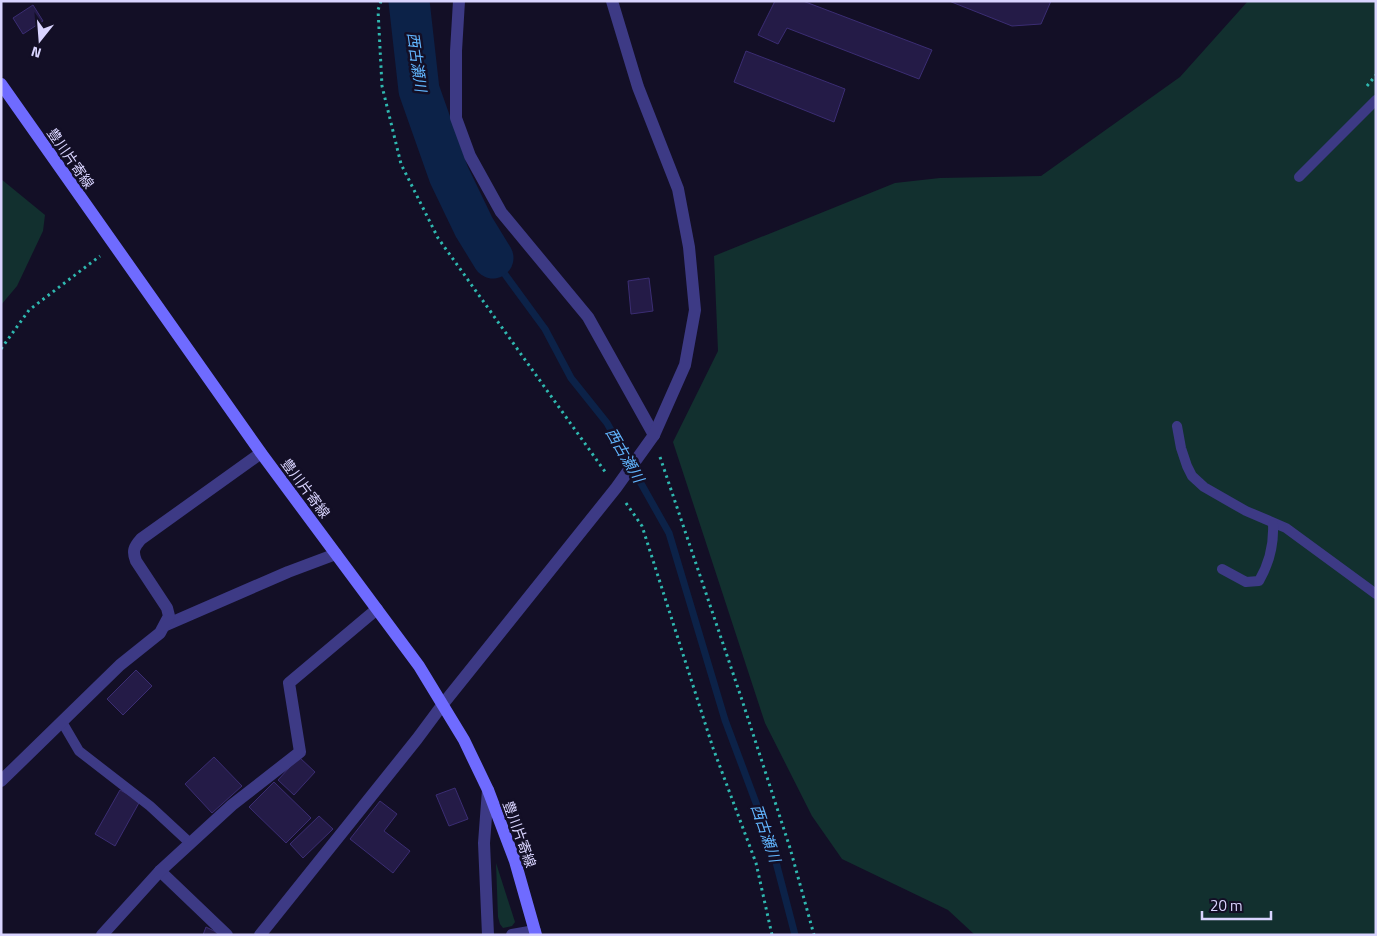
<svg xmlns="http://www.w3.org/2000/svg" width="1377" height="936" viewBox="0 0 1377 936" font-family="'Titillium Web','Noto Sans JP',sans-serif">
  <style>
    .green { fill: #12302f }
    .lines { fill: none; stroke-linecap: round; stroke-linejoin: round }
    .stream { stroke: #0c2248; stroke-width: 7 }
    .river { stroke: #0c2248; stroke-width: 41 }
    .building { fill: #241b47; stroke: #3b2d73 }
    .path { stroke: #2fb8b0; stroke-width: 3; stroke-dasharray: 2.5 4; stroke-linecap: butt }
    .service { stroke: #3d3a85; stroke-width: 10 }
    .minor { stroke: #3d3a85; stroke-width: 12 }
    .tertiary { stroke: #3d3a85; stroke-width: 12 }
    .secondary { stroke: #6f6bff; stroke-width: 12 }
    .labels { text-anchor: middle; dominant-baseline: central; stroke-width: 5; stroke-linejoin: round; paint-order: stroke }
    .street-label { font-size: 14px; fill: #d9d4ff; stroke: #130f26 }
    .water-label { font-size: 15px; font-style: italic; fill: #62b6ff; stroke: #130f26 }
  </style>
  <rect width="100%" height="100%" fill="#130f26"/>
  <g class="green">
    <path d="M1248,1h128v934h-401l-27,-25 -106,-51 -30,-43 -47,-93 -92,-281 45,-91 -4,-95 181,-73 45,-5 101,-2 139,-99z"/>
    <path d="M1,179l44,36 -2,16 -26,55 -16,19z"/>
    <path d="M496,863l19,59 -3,4 -9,2 -3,-4 -2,-7z"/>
  </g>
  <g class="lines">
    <path class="stream" d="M493,258l52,71 26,49 36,45 62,110 56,187 46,123 24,92"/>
    <path class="river" d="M409,1l10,89 30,85 25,52 19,31"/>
  </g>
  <g class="building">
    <path d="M775,1h28l129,49 -13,29 -132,-51 -9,16 -20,-9z"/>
    <path d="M949,1h102l-10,23 -29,2z"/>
    <path d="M33,5l10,16 -20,13 -10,-16z"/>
    <path d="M746,51l99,38 -11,33 -100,-40z"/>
    <path d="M649,278l4,33 -22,3 -3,-33z"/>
    <path d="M136,670l16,16 -29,29 -16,-16z"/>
    <path d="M214,757l28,29 -30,27 -27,-29z"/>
    <path d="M299,757l16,15 -21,23 -16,-15z"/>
    <path d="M274,782l37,36 -25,25 -37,-36z"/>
    <path d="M455,788l13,31 -19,7 -13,-31z"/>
    <path d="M120,790l20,11 -25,45 -20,-12z"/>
    <path d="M380,801l17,13 -13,17 26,20 -17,22 -43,-34z"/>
    <path d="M319,816l14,13 -30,29 -13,-14z"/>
    <path d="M206,927l14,7v1h-17z"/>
  </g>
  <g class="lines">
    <g class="path">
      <path d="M381,1l-3,9 4,76 19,78 37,74 168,235"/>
      <path d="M1367,86l9,-11"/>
      <path d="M1,349l28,-39 71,-54"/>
      <path d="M660,457l82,243 48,148 24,87"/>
      <path d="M626,503l16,23 71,222 43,115 16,72"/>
    </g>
    <g class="service">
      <path d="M1299,177l77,-77"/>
      <path d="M1177,426l4,22 6,18 5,10 12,11 42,24 40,17 90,66"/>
      <path d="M1222,569l24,13 13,-1c11,-19 15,-36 14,-57"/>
      <path d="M62,722l17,29 71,55 40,37"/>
    </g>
    <g class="minor">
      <path d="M459,1l-3,50v67l14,38 31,56 87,105 66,118"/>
      <path d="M166,625l122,-53 48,-18"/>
      <path d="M1,781l119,-116 40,-32 9,-17 -2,-8 -31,-47c-4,-10 -2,-14 5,-22l120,-86"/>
      <path d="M488,790l-4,53 4,92"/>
      <path d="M160,871l67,64"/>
      <path d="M102,935l58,-64 72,-66 68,-53 -11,-69 88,-74"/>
      <path d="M260,935l157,-196 26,-35"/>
      <path d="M512,935l23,-4"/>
    </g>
    <path class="tertiary" d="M443,704l173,-216 38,-53 31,-70 10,-55 -6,-63 -11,-58 -40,-102 -26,-86"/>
    <path class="secondary" d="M1,84l260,369 158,213 45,74 24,50 27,71 21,74"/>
  </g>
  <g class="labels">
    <g class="street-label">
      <text transform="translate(71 158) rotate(55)">豊川片寄線</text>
      <text transform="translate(306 488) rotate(53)">豊川片寄線</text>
      <text transform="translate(520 834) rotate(70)">豊川片寄線</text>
    </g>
    <g class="water-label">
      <text transform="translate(417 62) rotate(82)">西古瀬川</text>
      <text transform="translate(625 455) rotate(60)">西古瀬川</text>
      <text transform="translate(766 833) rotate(71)">西古瀬川</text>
    </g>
  </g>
  <rect width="1377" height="936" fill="none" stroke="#d9d4ff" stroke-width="5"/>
  <g transform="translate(40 40) rotate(197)" stroke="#130f26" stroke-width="4" paint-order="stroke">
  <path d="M0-4L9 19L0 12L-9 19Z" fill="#d9d4ff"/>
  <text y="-8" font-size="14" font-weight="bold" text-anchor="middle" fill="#d9d4ff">N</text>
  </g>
  <path d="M1202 911v8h69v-8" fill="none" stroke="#d9d4ff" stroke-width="2.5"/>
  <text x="1210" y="911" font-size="15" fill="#d9d4ff" stroke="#130f26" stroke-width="4" paint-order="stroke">20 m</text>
</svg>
